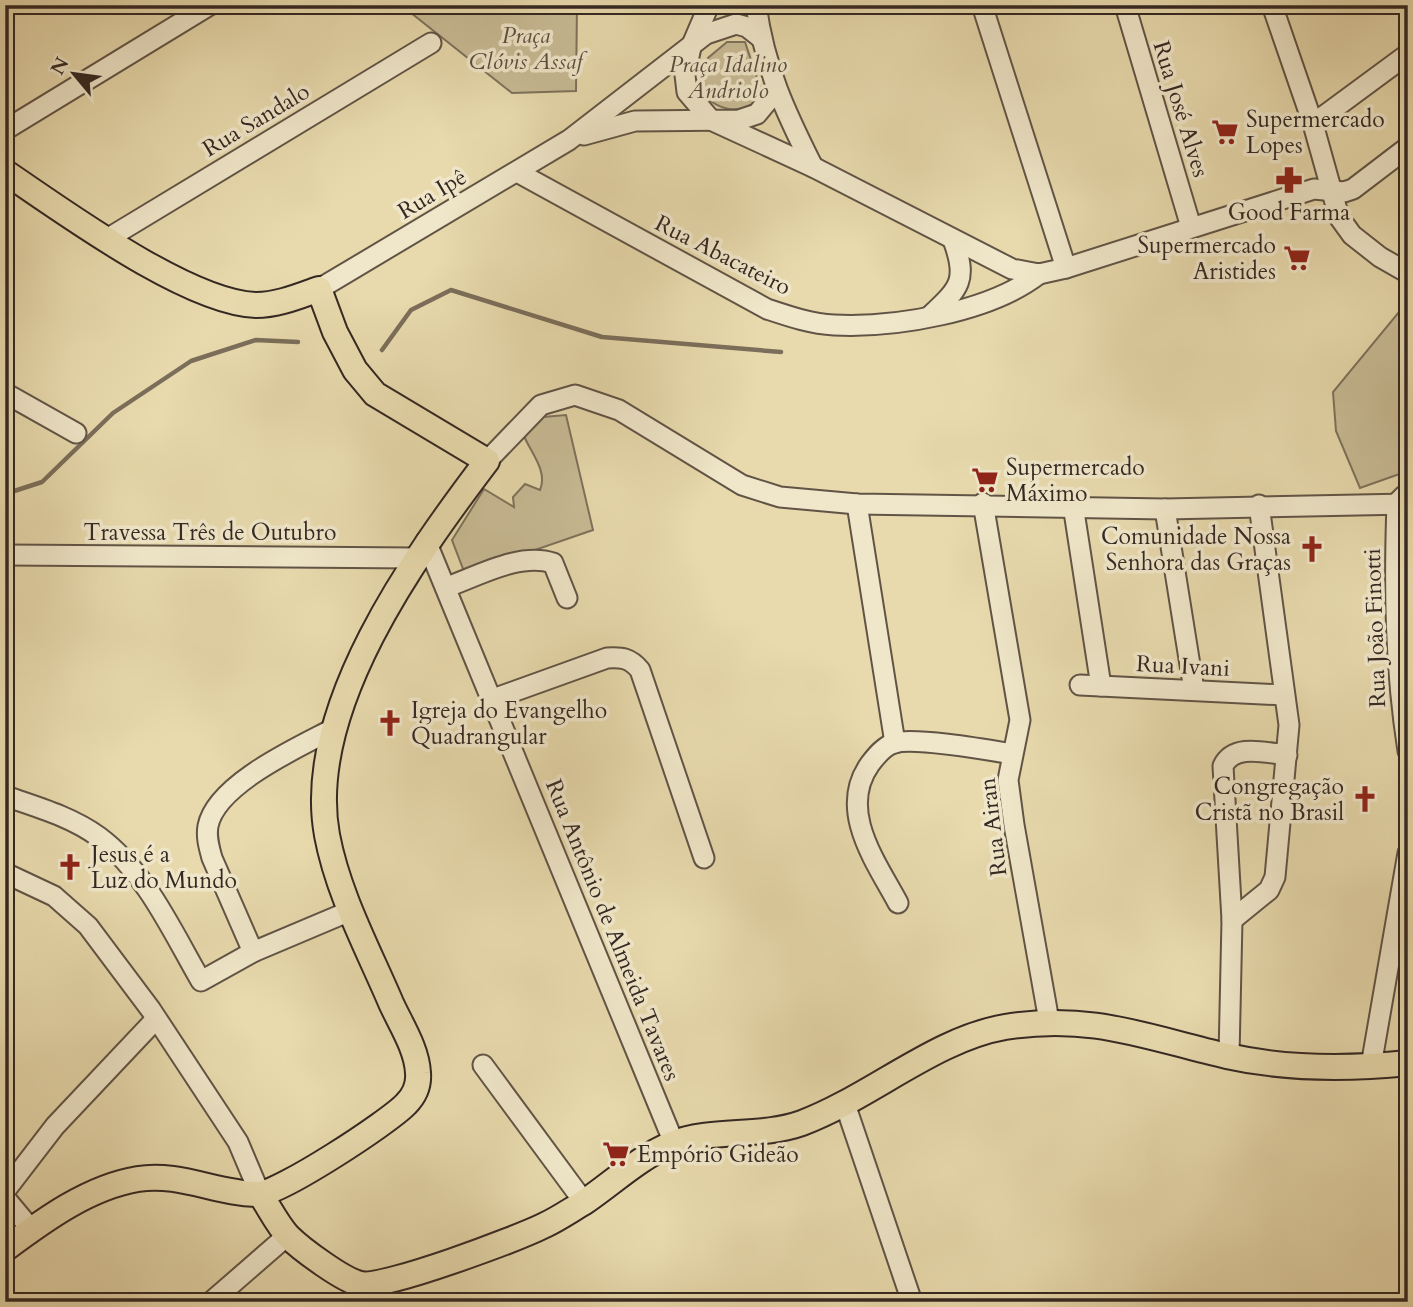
<svg xmlns="http://www.w3.org/2000/svg" width="1413" height="1307" viewBox="0 0 1413 1307" font-family="Cardo,serif">
  <style>
    .green { fill: #c9bc96; stroke: #7e725c; stroke-width: 2 }
    .lines { fill: none; stroke-linecap: round; stroke-linejoin: round }
    .stream { stroke: #7b6e5a; stroke-width: 4.5 }
    .minor-casing { stroke: #615446; stroke-width: 23 }
    .major-casing { stroke: #342823; stroke-width: 28 }
    .minor { stroke: #f0e7ca; stroke-width: 19 }
    .major { stroke: #e8daad; stroke-width: 24 }
    .labels { text-anchor: middle; dominant-baseline: central; stroke-width: 7; stroke-linejoin: round; paint-order: stroke }
    .park-label { font-size: 23px; font-style: italic; fill: #594d40; stroke: #f0e7ca }
    .street-label { font-size: 23px; fill: #342823; stroke: #f0e7ca }
    .poi-label { font-size: 23px; fill: #342823; stroke: #f0e7ca; text-anchor: start }
  </style>
  <rect width="100%" height="100%" fill="#e8daad"/>
  <filter id="stains"><feTurbulence type="fractalNoise" baseFrequency=".00286" numOctaves="4"/><feColorMatrix values="0 0 0 0 .2 0 0 0 0 .09 0 0 0 0 .02 0 0 0 .5 -.17"/></filter>
  <radialGradient id="worn" r=".72"><stop offset=".6" stop-color="#630" stop-opacity="0"/><stop offset="1" stop-color="#630" stop-opacity=".3"/></radialGradient>
  <g class="green">
    <path d="M401,5h176l-1,86 -64,2z"/>
    <path d="M727,42h18l17,51c-16,28 -57,17 -65,-12l11,-23z"/>
    <path d="M1408,301v170l-48,17 -24,-57 -3,-39z"/>
    <path d="M566,415l27,115 -128,44 -13,-34 32,-51 30,18 -1,-10 12,-13 15,6c8,-19 -9,-37 -16,-54l19,-19z"/>
  </g>
  <g class="lines">
    <g class="stream">
      <path d="M382,350l29,-40 40,-20 151,47 179,15"/>
      <path d="M5,494l37,-12 71,-69 78,-52 65,-21 42,2"/>
    </g>
    <defs>
      <g id="minor">
        <path d="M709,5l-18,42 -6,28 2,17 24,28 102,47 199,102 27,5 27,-6 248,-79 30,3 9,-3 55,-42"/>
        <path d="M756,5c9,64 29,106 57,162"/>
        <path d="M982,5l84,263"/>
        <path d="M1125,5l66,222"/>
        <path d="M1272,5l41,119 26,93 13,18 28,22 28,16"/>
        <path d="M1313,124l95,-70"/>
        <path d="M5,130l205,-125"/>
        <path d="M584,135l51,-14 104,-1 18,-6 19,-23"/>
        <path d="M517,172l250,137c21,7 44,15 67,16 61,3 156,-13 205,-51"/>
        <path d="M107,239l324,-196"/>
        <path d="M319,289l250,-149 137,-106 30,-10 11,3 14,11"/>
        <path d="M930,316c30,-28 38,-36 23,-76"/>
        <path d="M5,393l71,40"/>
        <path d="M487,461l54,-56 34,-10 44,15 123,75 38,12 77,7 308,5 243,-5"/>
        <path d="M1405,495l-8,8c-3,84 -2,165 11,248"/>
        <path d="M983,503l37,217 -12,60 6,45 35,196"/>
        <path d="M857,504l38,239"/>
        <path d="M1073,505l28,181"/>
        <path d="M1165,509l29,181"/>
        <path d="M426,541l248,602"/>
        <path d="M5,555l410,3"/>
        <path d="M447,587c31,-11 73,-35 106,-24l14,35"/>
        <path d="M1080,685l203,10"/>
        <path d="M493,699l114,-41c15,-1 23,0 33,12l64,188"/>
        <path d="M5,796c32,11 67,21 94,41 47,35 73,94 102,144l52,-29 97,-41"/>
        <path d="M5,873l49,23 34,30 63,84 87,132 22,52"/>
        <path d="M898,903c-22,-41 -61,-93 -28,-139 6,-8 14,-18 24,-21 20,-6 94,7 118,11"/>
        <path d="M1232,920l37,-30 6,-13 14,-152 -30,-220"/>
        <path d="M253,952l-41,-94c-3,-11 -6,-21 -4,-32 8,-42 91,-79 125,-97"/>
        <path d="M1229,1056l3,-136 -9,-154c11,-23 43,-13 64,-11"/>
        <path d="M483,1065l101,137"/>
        <path d="M1371,1066l37,-213"/>
        <path d="M845,1104l67,198"/>
        <path d="M5,1191l50,-65 101,-107"/>
        <path d="M5,1198l26,31"/>
        <path d="M211,1302l77,-67"/>
      </g>
      <g id="major">
        <path d="M5,172c58,39 183,131 251,133 22,0 43,-9 63,-16l16,43 20,38 20,24 112,67c-72,95 -183,248 -160,374 11,59 41,114 64,168 10,22 26,46 27,70 1,12 -4,23 -12,31 -17,18 -127,90 -148,90 -40,0 -79,-22 -120,-15 -49,8 -94,41 -133,70"/>
        <path d="M260,1194c9,13 17,30 28,42 13,13 56,45 73,48 23,5 158,-46 184,-59 13,-6 26,-15 38,-22 30,-20 56,-46 89,-59 39,-16 88,-6 130,-21 69,-26 133,-84 203,-96 86,-14 140,10 222,29 58,13 122,13 181,7"/>
      </g>
    </defs>
    <use href="#minor" class="minor-casing"/>
    <use href="#major" class="major-casing"/>
    <use href="#minor" class="minor"/>
    <use href="#major" class="major"/>
  </g>
  <defs>
    <symbol id="supermarket-bare" viewBox="-9 -9 18 18"><path d="M-6-5.5h2.5l.6 2H6L4.5 2H-2.5L-4.4-4H-6ZM-1.5 3.2a1.3 1.3 0 1 0 .1 0ZM3 3.2a1.3 1.3 0 1 0 .1 0Z" fill="#8f2418" stroke="#f0e7ca" stroke-width="2.5" paint-order="stroke"/></symbol>
    <symbol id="pharmacy-bare" viewBox="-9 -9 18 18"><path d="M-2-6h4v4h4v4h-4v4h-4v-4h-4v-4h4Z" fill="#8f2418" stroke="#f0e7ca" stroke-width="2.5" paint-order="stroke"/></symbol>
    <symbol id="church-bare" viewBox="-9 -9 18 18"><path d="M-1.2-6h2.4v3.5h3.3v2.4h-3.3V6h-2.4V-.1h-3.3v-2.4h3.3Z" fill="#8f2418" stroke="#f0e7ca" stroke-width="2.5" paint-order="stroke"/></symbol>
  </defs>
  <g fill-rule="evenodd">
    <use href="#supermarket-bare" x="1206" y="113" width="38" height="38"/>
    <use href="#pharmacy-bare" x="1270" y="161" width="38" height="38"/>
    <use href="#supermarket-bare" x="1278" y="239" width="38" height="38"/>
    <use href="#supermarket-bare" x="966" y="461" width="38" height="38"/>
    <use href="#church-bare" x="1293" y="530" width="38" height="38"/>
    <use href="#church-bare" x="371" y="704" width="38" height="38"/>
    <use href="#church-bare" x="1346" y="780" width="38" height="38"/>
    <use href="#church-bare" x="51" y="848" width="38" height="38"/>
    <use href="#supermarket-bare" x="597" y="1135" width="38" height="38"/>
  </g>
  <g class="labels">
    <g class="park-label">
      <text x="526" y="35">Praça<tspan x="526" dy="26">Clóvis Assaf</tspan></text>
      <text x="728" y="64">Praça Idalino<tspan x="728" dy="26">Andriolo</tspan></text>
    </g>
    <g class="street-label">
      <text transform="translate(1181 109) rotate(73)">Rua José Alves</text>
      <text transform="translate(256 120) rotate(-31)">Rua Sandalo</text>
      <text transform="translate(432 194) rotate(-31)">Rua Ipê</text>
      <text transform="translate(723 255) rotate(27)">Rua Abacateiro</text>
      <text x="210" y="532">Travessa Três de Outubro</text>
      <text transform="translate(1375 628) rotate(-92)">Rua João Finotti</text>
      <text transform="translate(1183 666) rotate(3)">Rua Ivani</text>
      <text transform="translate(993 827) rotate(-97)">Rua Airan</text>
      <text transform="translate(613 930) rotate(68)">Rua Antônio de Almeida Tavares</text>
    </g>
    <g class="poi-label">
      <text x="1246" y="119">Supermercado<tspan x="1246" dy="26">Lopes</tspan></text>
      <text x="1289" y="212" text-anchor="middle">Good Farma</text>
      <text x="1276" y="245" text-anchor="end">Supermercado<tspan x="1276" dy="26">Aristides</tspan></text>
      <text x="1006" y="467">Supermercado<tspan x="1006" dy="26">Máximo</tspan></text>
      <text x="1291" y="536" text-anchor="end">Comunidade Nossa<tspan x="1291" dy="26">Senhora das Graças</tspan></text>
      <text x="411" y="710">Igreja do Evangelho<tspan x="411" dy="26">Quadrangular</tspan></text>
      <text x="1344" y="786" text-anchor="end">Congregação<tspan x="1344" dy="26">Cristã no Brasil</tspan></text>
      <text x="91" y="854">Jesus é a<tspan x="91" dy="26">Luz do Mundo</tspan></text>
      <text x="637" y="1154">Empório Gideão</text>
    </g>
  </g>
  <rect width="1413" height="1307" fill="none" stroke="#e8daad" stroke-width="28"/>
  <rect x="7" y="7" width="1399" height="1293" fill="none" stroke="#342823" stroke-width="3.5"/>
  <rect x="14" y="14" width="1385" height="1279" fill="none" stroke="#342823" stroke-width="2"/>
  <g transform="translate(74 74) rotate(299)" stroke="#f0e7ca" stroke-width="5" paint-order="stroke">
  <path d="M0-5L12 26L0 18L-12 26Z" fill="#342823"/>
  <text y="-10" font-size="19" font-weight="bold" text-anchor="middle" fill="#342823">N</text>
  </g>
  <rect width="100%" height="100%" filter="url(#stains)"/>
  <rect width="100%" height="100%" fill="url(#worn)"/>
</svg>
